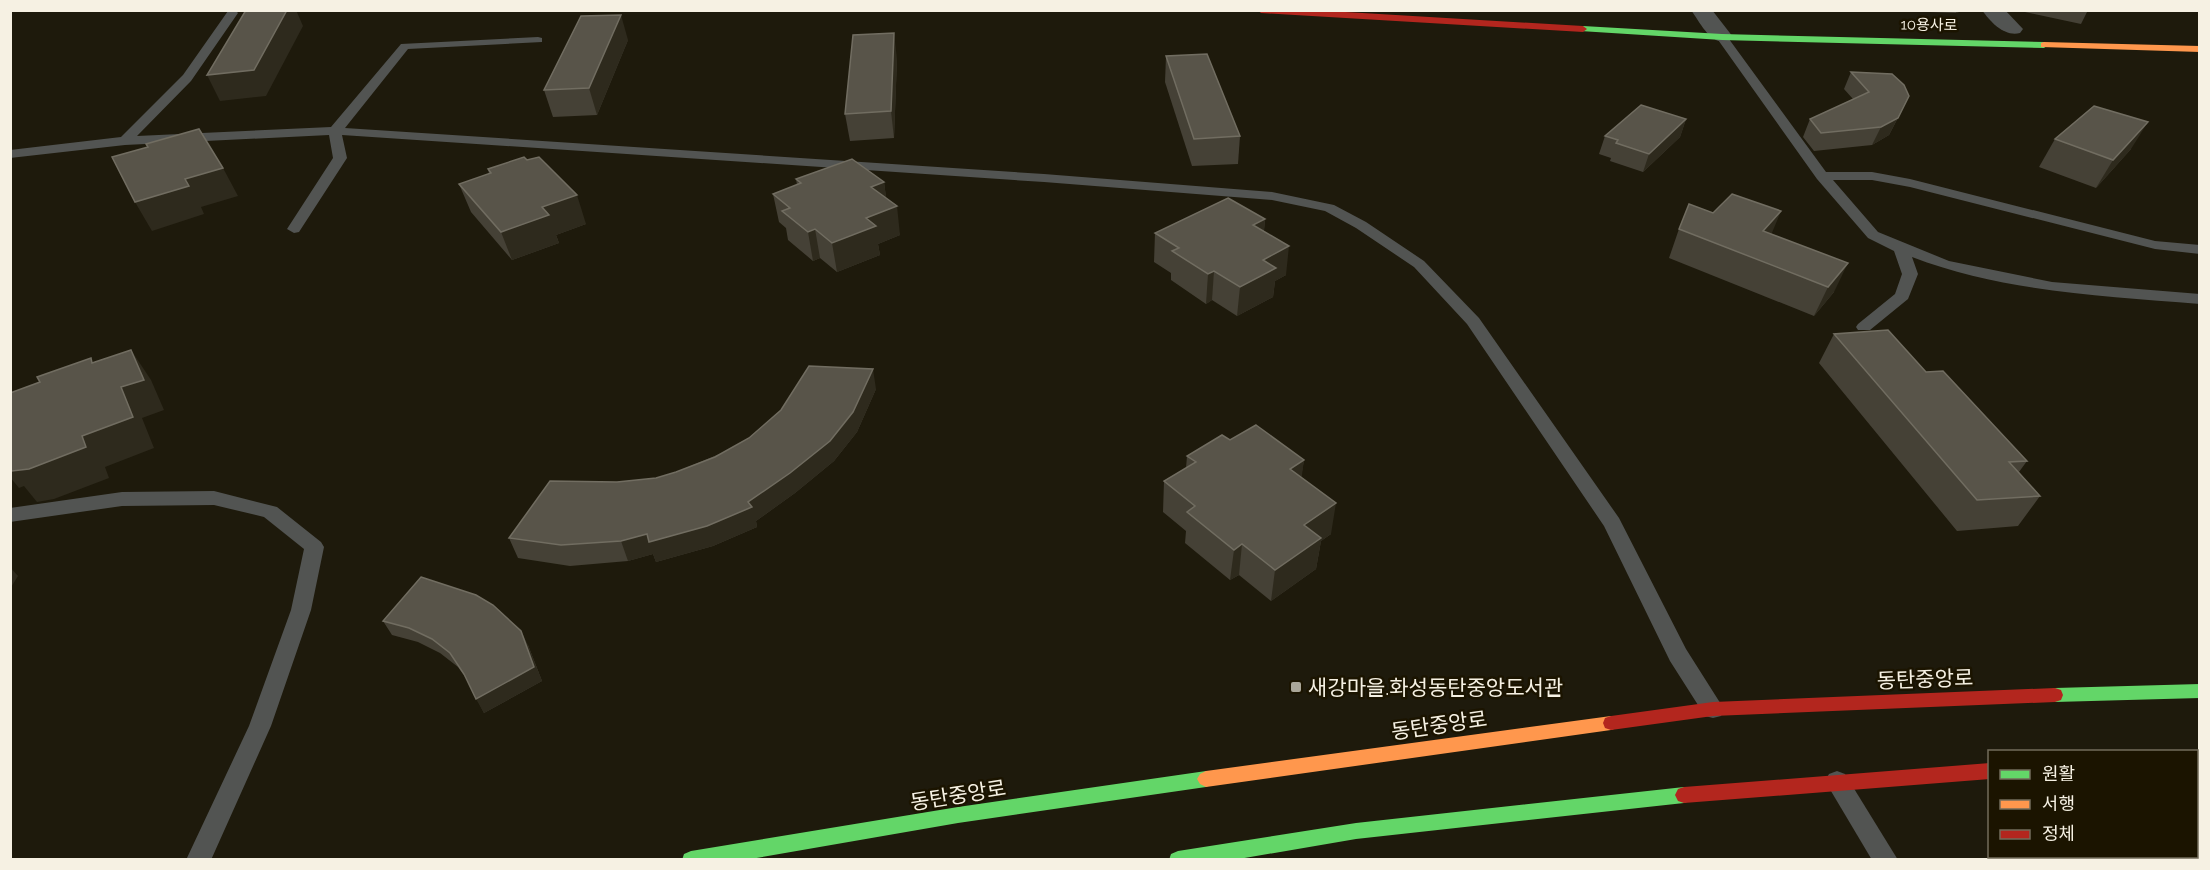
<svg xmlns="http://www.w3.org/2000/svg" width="2210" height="870" viewBox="0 0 2210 870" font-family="Raleway,'Noto Sans KR',sans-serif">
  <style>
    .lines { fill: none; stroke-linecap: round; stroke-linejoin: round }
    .lane { fill: #525452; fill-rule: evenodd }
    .street { fill: #525452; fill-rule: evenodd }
    .fast { fill: #63d668; fill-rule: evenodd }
    .slow { fill: #ff974d; fill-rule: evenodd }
    .jam { fill: #b3261e; fill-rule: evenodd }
    .wall { fill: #454136 }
    .shaded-wall { fill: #2e2a1d }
    .building { fill: #585449; stroke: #716d61; stroke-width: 1.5 }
    .poi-dot { fill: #aaa698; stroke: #1b1400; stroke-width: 2 }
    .labels { text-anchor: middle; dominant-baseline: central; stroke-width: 5; stroke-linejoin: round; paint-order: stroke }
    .far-street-label { font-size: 15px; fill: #f6f1e3; stroke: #1b1400 }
    .near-street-label { font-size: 21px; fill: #f6f1e3; stroke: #1b1400 }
    .near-poi-label { font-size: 21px; fill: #f6f1e3; stroke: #1b1400; text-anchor: start }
  </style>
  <rect width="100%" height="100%" fill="#1e1a0c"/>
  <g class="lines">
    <g class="lane">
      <path d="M228,11h8l2,2 -47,68 -54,55 194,-9 70,-83 137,-7 4,1v4l-134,7 -63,79 699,46 228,18 62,13 32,17 58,39 55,57 140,200 67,131 38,60 -3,7 -8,2 -8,-2 -35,-55 -66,-135 -137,-202 -53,-57 -58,-39 -31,-17 -53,-11 -228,-18 -702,-47 5,23 -48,74 -5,1 -7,-4 46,-71 -4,-23 -204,10 -115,13v-8l111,-13 62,-62z"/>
      <path d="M1722,34l4,1 100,137h46l38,7 245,62 45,4v9l-45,-5 -245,-62 -38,-7h-39l45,52 71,29 103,21 148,12v10c-98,-8 -196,-12 -288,-47l6,17 -10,25 -38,31h-12l-2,-3 2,-3 37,-30 7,-20 -8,-23 -26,-13 -51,-59 -101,-142z"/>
      <path d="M214,491l63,16 44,35 3,5 -13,63 -40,116 -60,134h-25l63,-134 42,-116 13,-61 -40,-32 -50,-12 -92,1 -112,16v-14l112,-16z"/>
      <path d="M1837,771l8,3 53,86h-26l-47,-79 4,-7z"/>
    </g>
    <g class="street">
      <path d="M1691,10h21l21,27 -4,4c-18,5 -28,-17 -38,-31z"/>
      <path d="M1982,10h23l18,19 -3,4c-15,4 -29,-10 -38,-23z"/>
    </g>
    <g class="fast">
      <path d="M1583,26l139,8 322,8 4,3 -4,3 -322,-8 -142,-9v-4z"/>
      <path d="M2200,684v14l-145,4 -6,-2 -2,-5 2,-5 6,-2z"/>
      <path d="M1206,771l6,3 3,5 -3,5 -6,3 -248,36 -213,37h-63l2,-6 7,-3 267,-44z"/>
      <path d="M1684,787l6,2 3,6 -3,6 -6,2 -328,36 -123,21h-64l2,-6 7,-3 178,-28z"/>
    </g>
    <g class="slow">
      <path d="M2044,42l156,4v6l-159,-5v-4z"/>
      <path d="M1611,716l6,2 2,5 -2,5 -6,2 -405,57 -6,-3 -3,-5 3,-5 6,-3z"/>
      <rect x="2196" y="752" width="4" height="16"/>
    </g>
    <g class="jam">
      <path d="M1257,10h55l271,16 4,3 -4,3 -322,-19z"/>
      <path d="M2055,688l6,2 2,5 -2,5 -6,2 -342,14 -102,14 -6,-2 -2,-5 2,-5 6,-2 102,-14z"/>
      <path d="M1990,763v16l-306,24 -6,-2 -3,-6 3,-6 6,-2z"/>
    </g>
  </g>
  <g class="wall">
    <path d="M1879,10h86l-9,3z"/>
    <path d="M2016,10h72l-7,14z"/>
    <path d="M628,40l-31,75 -44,2 -9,-27z"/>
    <path d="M1166,56l74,80 -2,28 -46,2 -27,-84z"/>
    <path d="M897,59l-3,79 -44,3 -5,-27z"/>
    <path d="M1851,72l58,24 -9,18 -11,21 -17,10 -58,6 -11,-14 7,-18 43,-20 -9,-10z"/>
    <path d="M1686,119l-6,18 -37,35 -33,-11 1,-3 -12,-4 6,-18z"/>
    <path d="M2055,139l76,10 -35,39 -57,-21z"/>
    <path d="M488,169l98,55 -30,11 3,8 -47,17 -41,-48 -12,-28 30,-10z"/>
    <path d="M796,179l88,3 2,16 14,37 -22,9 2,11 -43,17 -17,-14 -7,3 -25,-21 -2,-12 -7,-6 -6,-28 24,-9z"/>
    <path d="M1265,219l-1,12 22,44 -11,6 -2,16 -36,19 -25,-16 -6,4 -35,-24v-7l-17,-11 1,-29z"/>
    <path d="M1679,229l93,5 62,58 -20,24 -145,-58z"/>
    <path d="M1834,334l92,38 101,89 -8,11 21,24 -22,30 -61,5 -138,-168z"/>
    <path d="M876,389l-19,43 -23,29 -39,32 -39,28 1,6 -44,19 -57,16 -3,-8 -25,7 -58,5 -52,-8 -9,-20 108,-56 39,-4 20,-6z"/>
    <path d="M1230,440l74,20 -3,17 30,57 -10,7 -5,28 -45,32 -32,-26 -9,5 -45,-37 1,-12 -23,-19 1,-31 22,-13 1,-12z"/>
    <path d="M383,621l145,24 14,36 -58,32 -16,-32 -10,-14 -18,-14 -22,-11 -26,-7z"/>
  </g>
  <g class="shaded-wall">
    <path d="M287,10h9l7,16 -37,70 -46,5 -13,-26z"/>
    <path d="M1957,10h8l-9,3z"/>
    <path d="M621,15l7,25 -31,75 -8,-27z"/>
    <path d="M894,33l3,26 -3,79 -3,-27z"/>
    <path d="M1909,96l-20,39 -17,10 9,-18z"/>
    <path d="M1686,119l-6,18 -37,35 6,-18z"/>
    <path d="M2148,122l-17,27 -35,39 17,-28z"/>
    <path d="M223,168l15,28 -37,11 3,7 -52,17 -17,-29 50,-23z"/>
    <path d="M884,182l4,28 9,-4 3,29 -22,9 2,11 -43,17 -5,-29 39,-56z"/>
    <path d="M577,195l9,29 -30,11 3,8 -47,17 -11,-28 41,-25z"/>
    <path d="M1781,211l-12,29 -6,-9z"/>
    <path d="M1265,219l-3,29 -9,-23z"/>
    <path d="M815,229l5,29 -7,3 -5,-29z"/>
    <path d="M1289,246l-3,29 -11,6 -2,16 -36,19 3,-29 23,-27z"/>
    <path d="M1848,263l-14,29 -20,24 14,-29z"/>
    <path d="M1214,271l-2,29 -6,4 2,-30z"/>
    <path d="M131,350l20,30 13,30 -22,8 12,30 -49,19 4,11 -55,21 -17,3 -13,-16 -5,2 -9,-11v-20l72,-21 39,-49z"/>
    <path d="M873,369l3,20 -19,43 -23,29 -39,32 -39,28 1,6 -44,19 -57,16 -3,-8 -25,7 -7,-20 127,-39z"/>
    <path d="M1304,460l-4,30 -10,-21z"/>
    <path d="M1336,503l-5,31 -10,7 -5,28 -45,32 4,-31 29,-45z"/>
    <path d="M1242,544l-3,31 -9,5 4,-30z"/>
    <path d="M10,567l8,9 -8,13z"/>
    <path d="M521,631l7,14 14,36 -58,32 -8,-14z"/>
  </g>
  <g class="building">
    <path d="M246,10h41l-33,60 -47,5z"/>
    <path d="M621,15l-32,73 -45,2 37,-74z"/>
    <path d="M894,33l-3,78 -46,3 8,-79z"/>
    <path d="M1207,54l33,82 -46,3 -28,-83z"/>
    <path d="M1851,72l41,2 12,11 5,11 -11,22 -17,9 -60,6 -11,-14 59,-27z"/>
    <path d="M1641,105l45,14 -37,35 -33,-11 2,-3 -13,-4z"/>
    <path d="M2094,106l54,16 -35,38 -58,-21z"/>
    <path d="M199,129l24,39 -38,11 4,7 -54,16 -23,-45 36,-10 -2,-3z"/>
    <path d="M524,157l3,3 12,-3 38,38 -35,12 7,8 -48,17 -42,-48 32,-11 -3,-4z"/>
    <path d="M852,159l32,23 -13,5 26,19 -31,12 10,8 -44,17 -17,-14 -7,3 -26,-21 8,-3 -17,-14 28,-11 -5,-4z"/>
    <path d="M1732,194l49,17 -18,20 85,32 -20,24 -149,-58 10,-25 24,9z"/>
    <path d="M1228,198l37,21 -12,6 36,21 -26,14 13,8 -36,19 -26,-16 -6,3 -36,-23 7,-3 -24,-15z"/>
    <path d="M1888,330l38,42 17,-1 84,90 -18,1 31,34 -63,4 -143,-166z"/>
    <path d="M131,350l13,30 -23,7 12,30 -51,19 4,11 -57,22 -17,2 -2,-4v-74l30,-11 -3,-5 54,-19 1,5z"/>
    <path d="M809,366l64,3 -20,43 -23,29 -40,32 -42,29 4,5 -45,19 -58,16 -2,-8 -26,7 -60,4 -52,-7 41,-57 67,1 39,-4 20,-6 39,-15 34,-19 32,-28z"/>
    <path d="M1256,425l48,35 -14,9 46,34 -32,22 17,13 -46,32 -33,-26 -8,6 -47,-38 8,-6 -31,-25 32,-19 -9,-6 35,-21 8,5z"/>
    <path d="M421,577l55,18 17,10 28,26 13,36 -58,32 -12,-25 -14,-21 -18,-14 -23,-11 -26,-7z"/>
  </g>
  <rect class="poi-dot" x="1290" y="681" width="12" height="12" rx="3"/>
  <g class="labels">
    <g class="far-street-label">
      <text transform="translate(1929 25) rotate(1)">10용사로</text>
    </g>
    <g class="near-street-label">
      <text transform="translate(1925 679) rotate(-2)">동탄중앙로</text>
      <text transform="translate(1439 725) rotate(-8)">동탄중앙로</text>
      <text transform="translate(958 795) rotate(-9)">동탄중앙로</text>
    </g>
    <g class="near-poi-label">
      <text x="1308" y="687">새강마을.화성동탄중앙도서관</text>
    </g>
  </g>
  <rect width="2210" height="870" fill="none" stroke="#f6f1e3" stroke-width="24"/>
  <rect x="1988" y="750" width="210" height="108" fill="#1b1400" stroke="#736c5b" stroke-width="1.5"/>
  <rect x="2000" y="770" width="30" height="9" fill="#63d668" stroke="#736c5b" stroke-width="1.5"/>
  <text x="2042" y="780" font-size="18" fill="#f6f1e3">원활</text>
  <rect x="2000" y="800" width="30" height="9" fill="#ff974d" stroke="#736c5b" stroke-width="1.5"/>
  <text x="2042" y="810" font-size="18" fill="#f6f1e3">서행</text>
  <rect x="2000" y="830" width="30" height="9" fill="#b3261e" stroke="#736c5b" stroke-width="1.5"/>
  <text x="2042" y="840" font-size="18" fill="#f6f1e3">정체</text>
</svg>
